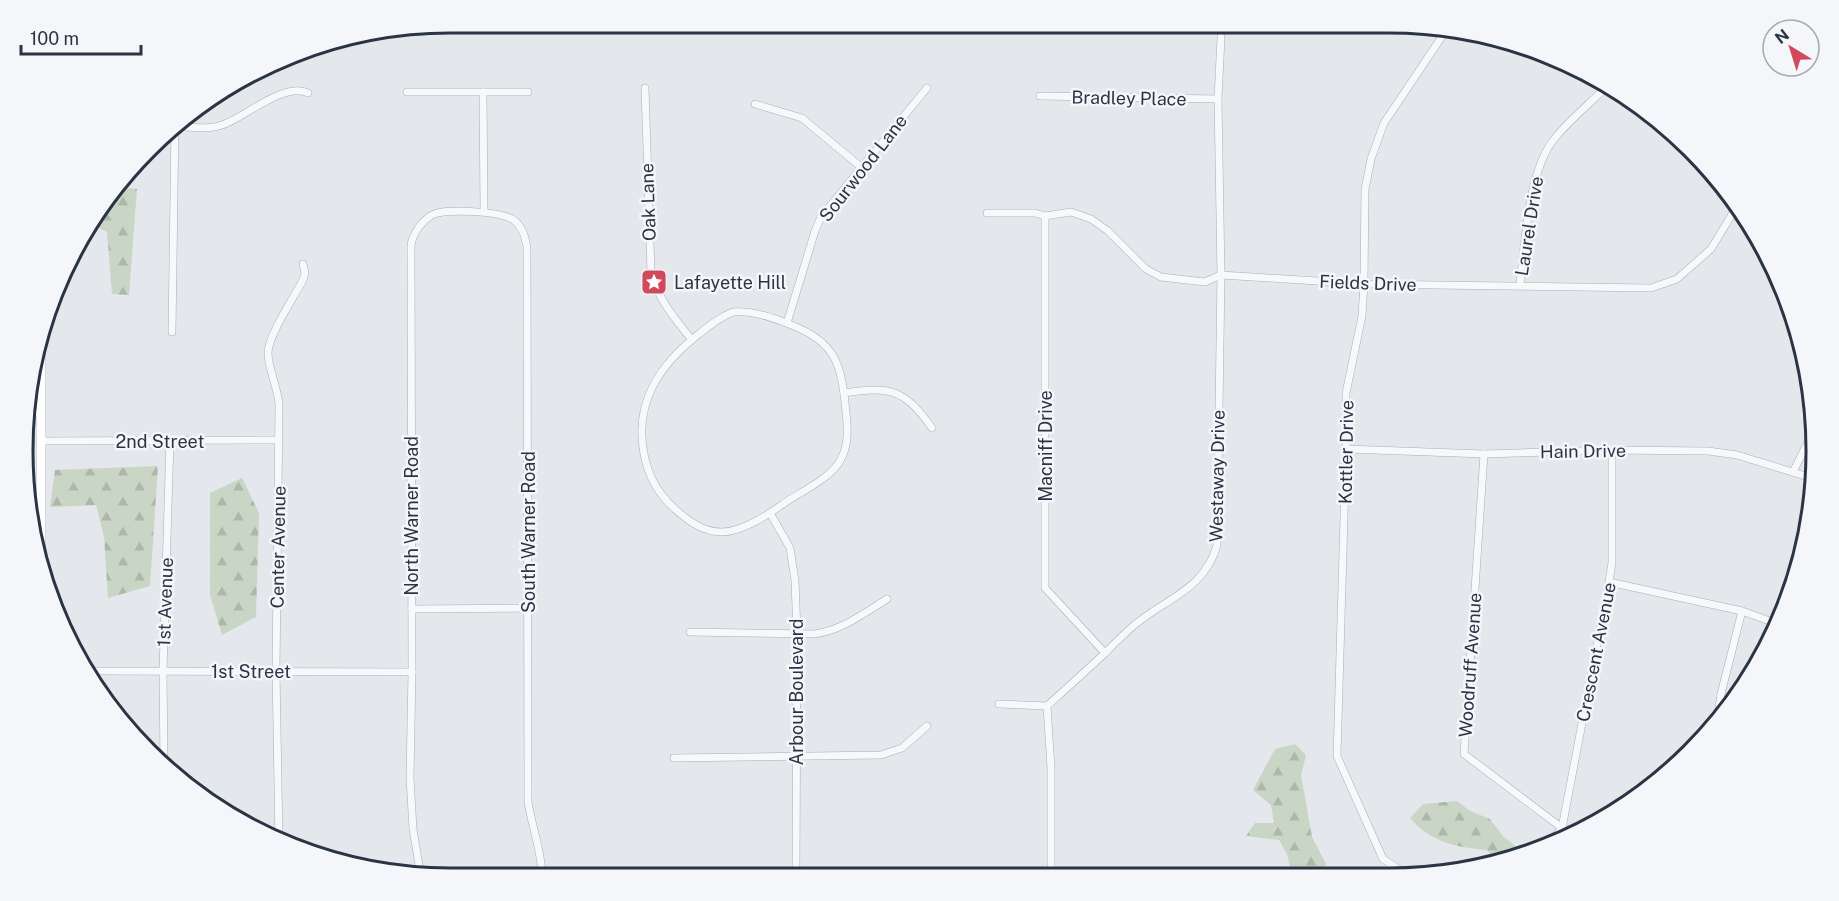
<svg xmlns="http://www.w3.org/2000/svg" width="1839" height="901" viewBox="0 0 1839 901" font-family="'Public Sans',sans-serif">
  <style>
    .forest { fill: url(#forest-firs) }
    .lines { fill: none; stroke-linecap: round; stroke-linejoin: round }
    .minor-casing { stroke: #a9aeb7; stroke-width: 8 }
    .secondary-casing { stroke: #a9aeb7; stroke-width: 10 }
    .minor { stroke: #f7f8fa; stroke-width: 7 }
    .secondary { stroke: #fff; stroke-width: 9 }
    .labels { text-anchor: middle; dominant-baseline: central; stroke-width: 5; stroke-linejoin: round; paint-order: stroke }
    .street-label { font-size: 18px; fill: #2b3445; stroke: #f4f6f9 }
    .poi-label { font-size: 18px; fill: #2b3445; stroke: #f4f6f9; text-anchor: start }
    .rim { fill: none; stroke: #2b3445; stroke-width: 3 }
  </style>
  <defs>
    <pattern id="forest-firs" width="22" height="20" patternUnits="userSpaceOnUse" patternTransform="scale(1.5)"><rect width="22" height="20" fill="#c9d6c5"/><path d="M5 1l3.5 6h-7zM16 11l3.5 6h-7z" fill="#adb8ab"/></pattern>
  </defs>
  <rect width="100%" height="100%" fill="#e4e7ec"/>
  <g class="forest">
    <path d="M115,187l22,2 -8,106 -17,-1 -5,-62 -17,-9z"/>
    <path d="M158,466l-8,120 -42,12 -4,-61 -8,-32 -46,2 5,-37z"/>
    <path d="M242,478l17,35 -3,104 -34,18 -12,-40v-102z"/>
    <path d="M1295,744l11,11 -5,20 11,62 14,27 -5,11h-29l-5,-21 -8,-14 -33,-4 9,-13h19l-3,-18 -18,-15 22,-41z"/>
    <path d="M1457,801l13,10 20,8 13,17 21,17v3l-27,6 -10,-12c-29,-2 -57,-8 -77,-32l13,-14z"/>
  </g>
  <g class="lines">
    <defs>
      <g id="minor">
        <path d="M645,88l6,184c7,27 23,46 41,68"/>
        <path d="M407,92h121"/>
        <path d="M483,92l1,119"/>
        <path d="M1040,96l178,3"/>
        <path d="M755,104l47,14 59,49"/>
        <path d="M175,126c15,1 33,4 47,-1 22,-7 63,-44 86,-32"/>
        <path d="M987,213h48l10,3 26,-4 20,7 17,12 38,38 15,8 44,5 16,-7 143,9 287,4 26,-9 34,-30 26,-43"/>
        <path d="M1045,216v372l60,65"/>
        <path d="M1520,285c5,-42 8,-115 35,-147 15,-19 36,-35 53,-53"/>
        <path d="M733,312c18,-1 31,3 48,9 53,19 60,37 65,91 2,19 3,36 -8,52 -10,15 -39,29 -55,40 -15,11 -42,28 -61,28 -19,0 -34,-11 -47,-23 -16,-14 -27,-34 -31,-55 -10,-51 15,-89 55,-120 11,-9 21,-17 34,-22z"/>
        <path d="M787,323l28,-92 6,-14 106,-129"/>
        <path d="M172,332l3,-207"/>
        <path d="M844,393c47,-7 60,-4 88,35"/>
        <path d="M29,413h12"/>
        <path d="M41,441l238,-1"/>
        <path d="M1346,449l138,5 128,-4 96,1 29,4 78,24"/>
        <path d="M1484,454l-20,300 98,74"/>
        <path d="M1793,472l21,-42"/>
        <path d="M770,513l20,35 5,33 2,52 -1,244"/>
        <path d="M1609,582l133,29 36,13"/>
        <path d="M412,609l116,-1"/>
        <path d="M690,632l124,2c27,-3 50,-21 73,-35"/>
        <path d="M89,671l323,1"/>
        <path d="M999,704l48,2"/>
        <path d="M1717,722l4,-28 21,-83"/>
        <path d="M674,758l207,-3 21,-7 25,-22"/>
        <path d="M164,765l-1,-94 7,-231"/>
        <path d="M279,841l-3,-170 3,-266c-1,-17 -11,-37 -11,-52 0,-17 26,-56 35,-73l2,-7 -2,-9"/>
        <path d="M1546,846l16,-18 47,-246 3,-20v-112"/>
        <path d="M1408,875l-25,-16 -46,-103 9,-307v-56l16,-77 2,-32 1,-95 6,-30 13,-36 59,-88 2,-7"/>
        <path d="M1051,876v-108l-4,-62c20,-18 39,-35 58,-53 9,-9 18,-18 27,-26 32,-28 73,-37 85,-82l4,-270 -3,-176 3,-62"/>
        <path d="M421,877l-8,-48 -3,-51 2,-106 -1,-427c2,-12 11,-24 21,-30 13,-7 71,-4 83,6 8,7 10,16 12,26l1,555c4,25 14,50 14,75"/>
      </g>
      <path id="secondary" d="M41,556v-218"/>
    </defs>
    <use href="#minor" class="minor-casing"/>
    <use href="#secondary" class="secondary-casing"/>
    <use href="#minor" class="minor"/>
    <use href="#secondary" class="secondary"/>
  </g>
  <defs>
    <symbol id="sight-square" viewBox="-11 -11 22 22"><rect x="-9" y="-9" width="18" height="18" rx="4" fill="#d1495b" stroke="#f4f6f9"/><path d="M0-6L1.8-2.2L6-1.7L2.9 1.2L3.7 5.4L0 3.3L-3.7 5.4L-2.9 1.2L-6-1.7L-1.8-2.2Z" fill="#fff"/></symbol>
  </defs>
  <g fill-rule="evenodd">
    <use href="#sight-square" x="639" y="267" width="30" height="30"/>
  </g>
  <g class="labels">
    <g class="street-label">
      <text transform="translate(1129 98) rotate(1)">Bradley Place</text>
      <text transform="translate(863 168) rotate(-52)">Sourwood Lane</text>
      <text transform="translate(648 202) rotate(-92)">Oak Lane</text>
      <text transform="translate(1529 226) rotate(-81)">Laurel Drive</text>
      <text transform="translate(1368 283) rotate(2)">Fields Drive</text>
      <text x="160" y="441">2nd Street</text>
      <text transform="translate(1045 446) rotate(-90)">Macniff Drive</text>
      <text transform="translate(1583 451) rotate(-1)">Hain Drive</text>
      <text transform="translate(1346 452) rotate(-89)">Kottler Drive</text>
      <text transform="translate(1217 476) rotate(-89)">Westaway Drive</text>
      <text transform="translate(411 516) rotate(-90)">North Warner Road</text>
      <text transform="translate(528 532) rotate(-90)">South Warner Road</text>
      <text transform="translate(278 547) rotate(-89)">Center Avenue</text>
      <text transform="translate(165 602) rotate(-88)">1st Avenue</text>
      <text transform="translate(1596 652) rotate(-79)">Crescent Avenue</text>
      <text transform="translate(1470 665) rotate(-86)">Woodruff Avenue</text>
      <text x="251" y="671">1st Street</text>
      <text transform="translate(796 692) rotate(-90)">Arbour Boulevard</text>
    </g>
    <g class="poi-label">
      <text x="674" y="282">Lafayette Hill</text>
    </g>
  </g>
  <path d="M0 0H1839V901H0ZM450 33H1389A417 417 0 0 1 1806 450V451A417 417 0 0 1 1389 868H450A417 417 0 0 1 33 451V450A417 417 0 0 1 450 33Z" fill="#f4f6f9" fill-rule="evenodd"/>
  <path class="rim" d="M450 33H1389A417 417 0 0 1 1806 450V451A417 417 0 0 1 1389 868H450A417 417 0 0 1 33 451V450A417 417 0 0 1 450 33Z"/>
  <g transform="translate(1791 48) rotate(322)"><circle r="28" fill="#f4f6f9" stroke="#a4a8b1" stroke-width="1.5"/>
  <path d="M0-4.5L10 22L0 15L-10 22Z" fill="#d1495b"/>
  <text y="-9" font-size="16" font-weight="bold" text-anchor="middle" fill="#2b3445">N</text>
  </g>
  <path d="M21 45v9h120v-9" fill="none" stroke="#2b3445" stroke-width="3"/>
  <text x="30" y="45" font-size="18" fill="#2b3445" stroke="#f4f6f9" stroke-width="4.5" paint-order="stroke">100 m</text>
</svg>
